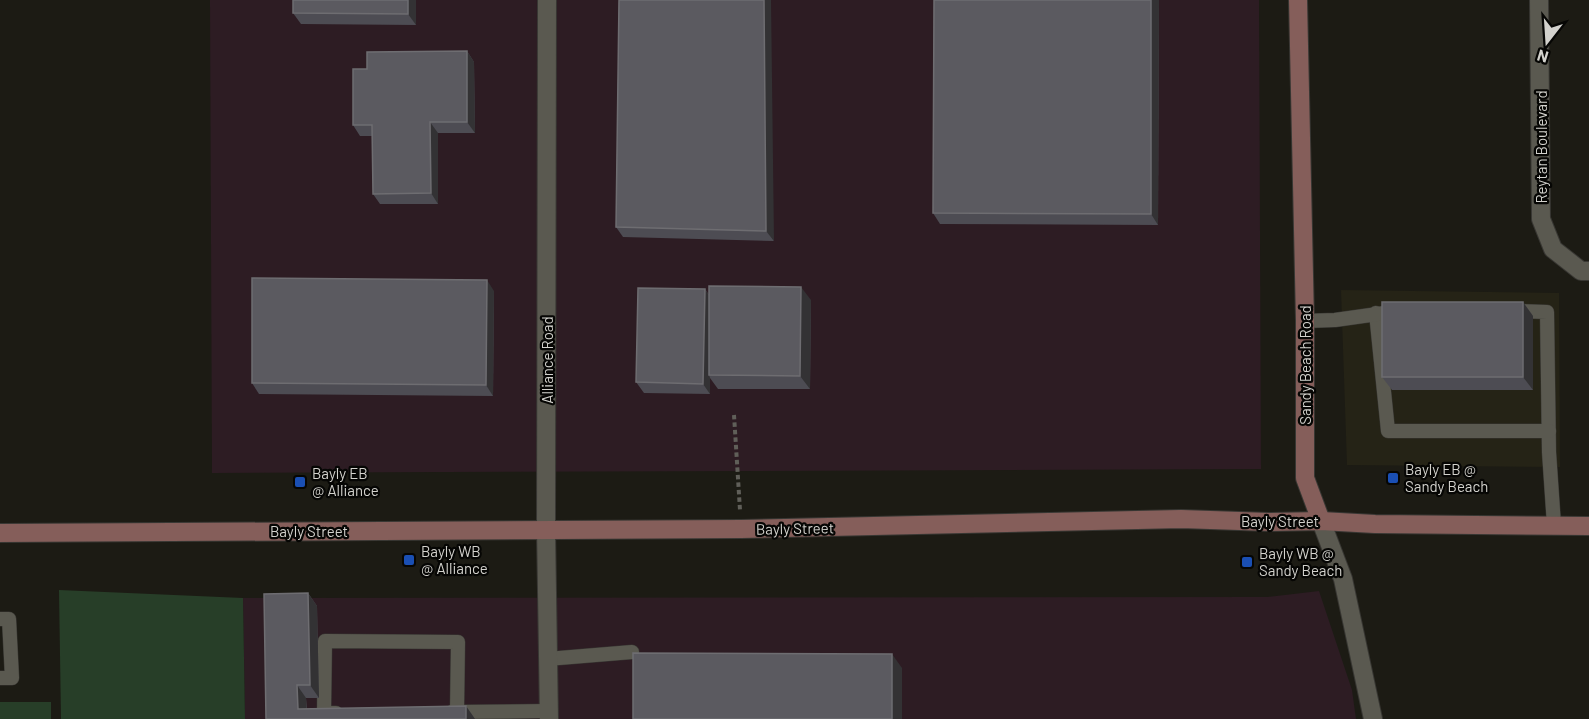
<svg xmlns="http://www.w3.org/2000/svg" width="1589" height="719" viewBox="0 0 1589 719" font-family="Barlow,sans-serif">
  <style>
    .built { fill: #252316 }
    .industrial { fill: #2d1c23 }
    .green { fill: #273e28 }
    .lines { fill: none; stroke-linecap: round; stroke-linejoin: round }
    .lane-casing { stroke: #383733; stroke-width: 15 }
    .street-casing { stroke: #383733; stroke-width: 20 }
    .secondary-casing { stroke: #383733; stroke-width: 20 }
    .path { stroke: #605f59; stroke-width: 4; stroke-dasharray: 4.5 3; stroke-linecap: butt }
    .lane { stroke: #5a5950; stroke-width: 14 }
    .street { stroke: #5a5950; stroke-width: 18 }
    .secondary { stroke: #855e5a; stroke-width: 18 }
    .wall { fill: #4d4c53 }
    .shaded-wall { fill: #333234 }
    .building { fill: #5b5a60; stroke: #6e6d71; stroke-width: 1.5 }
    .transit-dot { fill: #1a4fb4; stroke: #060604; stroke-width: 2 }
    .labels { text-anchor: middle; dominant-baseline: central; stroke-width: 4.5; stroke-linejoin: round; paint-order: stroke }
    .street-label { font-size: 15px; fill: #d3d2cd; stroke: #060604 }
    .poi-label { font-size: 15px; fill: #d3d2cd; stroke: #060604; text-anchor: start }
  </style>
  <rect width="100%" height="100%" fill="#1c1b14"/>
  <path class="built" d="M1341,290l218,3 1,174 -213,-2z"/>
  <g class="industrial">
    <path d="M210,0h1049l2,469 -1049,4z"/>
    <path d="M1319,591l33,99 4,29h-1111l-2,-121 1024,-1z"/>
  </g>
  <g class="green">
    <path d="M59,590l184,8 2,121h-184z"/>
    <rect x="0" y="702" width="51" height="17"/>
  </g>
  <g class="lines">
    <defs>
      <g id="lane">
        <path d="M1511,311l36,1 2,140 5,73"/>
        <path d="M1376,313l12,118h161"/>
        <path d="M1305,321l30,-1 64,-9"/>
        <path d="M0,619h9l3,59h-12"/>
        <path d="M547,659l85,-7"/>
        <path d="M452,712l97,-1"/>
        <path d="M336,713h-12l1,-72 133,1 -1,70"/>
      </g>
      <g id="street">
        <path d="M547,0l-1,529 3,190"/>
        <path d="M1539,0l2,219 12,30 28,22h8"/>
        <path d="M1321,521l22,58 30,140"/>
      </g>
      <g id="secondary">
        <path d="M1298,0l7,321v157l16,43"/>
        <path d="M0,533l741,-4 440,-10 88,3 52,-1 54,3 214,2"/>
      </g>
    </defs>
    <use href="#lane" class="lane-casing"/>
    <use href="#street" class="street-casing"/>
    <use href="#secondary" class="secondary-casing"/>
    <path class="path" d="M734,415l6,95"/>
    <use href="#lane" class="lane"/>
    <use href="#street" class="street"/>
    <use href="#secondary" class="secondary"/>
  </g>
  <g class="wall">
    <path d="M416,0v25l-115,-1 -8,-11z"/>
    <path d="M619,0l155,241 -151,-4 -7,-10z"/>
    <path d="M1159,0l-1,225 -218,-1 -7,-11z"/>
    <path d="M467,51l7,11 1,71h-37v71h-58l-7,-10 -1,-58h-12l-7,-11z"/>
    <path d="M705,289l4,6 102,5 -1,89h-92l-8,-11v16l-66,-1 -8,-11z"/>
    <path d="M494,291l-1,105 -234,-2 -7,-11z"/>
    <path d="M1523,302l10,14v74h-141l-10,-13z"/>
    <path d="M308,593l9,13 2,92h-13l1,11 159,-3 9,13h-209z"/>
  </g>
  <g class="shaded-wall">
    <path d="M408,0h8v25l-8,-11z"/>
    <path d="M764,0h7l3,241 -8,-10z"/>
    <path d="M1151,0h8l-1,225 -7,-11z"/>
    <path d="M467,51l7,11 1,71 -8,-11z"/>
    <path d="M430,122l8,11v71l-7,-11z"/>
    <path d="M487,280l7,11 -1,105 -7,-11z"/>
    <path d="M801,287l10,13 -1,89 -10,-13z"/>
    <path d="M705,289l7,11 -3,75 1,3v16l-7,-10z"/>
    <path d="M1523,302l10,14v74l-10,-13z"/>
    <path d="M308,593l9,13 2,92 -9,-13z"/>
    <path d="M892,654l10,14v51h-10z"/>
    <path d="M297,685l9,13 1,21 -9,-10z"/>
    <path d="M466,706l9,13h-9z"/>
  </g>
  <g class="building">
    <path d="M293,0h115v14l-115,-1z"/>
    <path d="M619,0h145l2,231 -150,-4z"/>
    <path d="M934,0h217v214l-218,-1z"/>
    <path d="M467,51v71h-37l1,71 -58,1 -1,-69h-19v-56h14v-17z"/>
    <path d="M252,278l235,2 -1,105 -234,-2z"/>
    <path d="M709,286l92,1 -1,89 -91,-1z"/>
    <path d="M638,288l67,1 -2,95 -67,-2z"/>
    <rect x="1382" y="302" width="141" height="75"/>
    <path d="M308,593l2,92h-13l1,24 168,-3v13h-200l-2,-125z"/>
    <path d="M633,653l259,1v65h-259z"/>
  </g>
  <g class="transit-dot">
    <rect x="1387" y="472" width="12" height="12" rx="3"/>
    <rect x="294" y="476" width="12" height="12" rx="3"/>
    <rect x="403" y="554" width="12" height="12" rx="3"/>
    <rect x="1241" y="556" width="12" height="12" rx="3"/>
  </g>
  <g class="labels">
    <g class="street-label">
      <text transform="translate(1541 147) rotate(-90)">Reytan Boulevard</text>
      <text transform="translate(547 360) rotate(-90)">Alliance Road</text>
      <text transform="translate(1305 365) rotate(-90)">Sandy Beach Road</text>
      <text x="1280" y="521">Bayly Street</text>
      <text transform="translate(795 528) rotate(-1)">Bayly Street</text>
      <text x="309" y="531">Bayly Street</text>
    </g>
    <g class="poi-label">
      <text x="1405" y="469">Bayly EB @<tspan x="1405" dy="17">Sandy Beach</tspan></text>
      <text x="312" y="473">Bayly EB<tspan x="312" dy="17">@ Alliance</tspan></text>
      <text x="421" y="551">Bayly WB<tspan x="421" dy="17">@ Alliance</tspan></text>
      <text x="1259" y="553">Bayly WB @<tspan x="1259" dy="17">Sandy Beach</tspan></text>
    </g>
  </g>
  <g transform="translate(1547 42) rotate(197)" stroke="#060604" stroke-width="4.5" paint-order="stroke">
  <path d="M0-4.5L10 22L0 15L-10 22Z" fill="#d3d2cd"/>
  <text y="-9" font-size="16" font-weight="bold" text-anchor="middle" fill="#d3d2cd">N</text>
  </g>
</svg>
